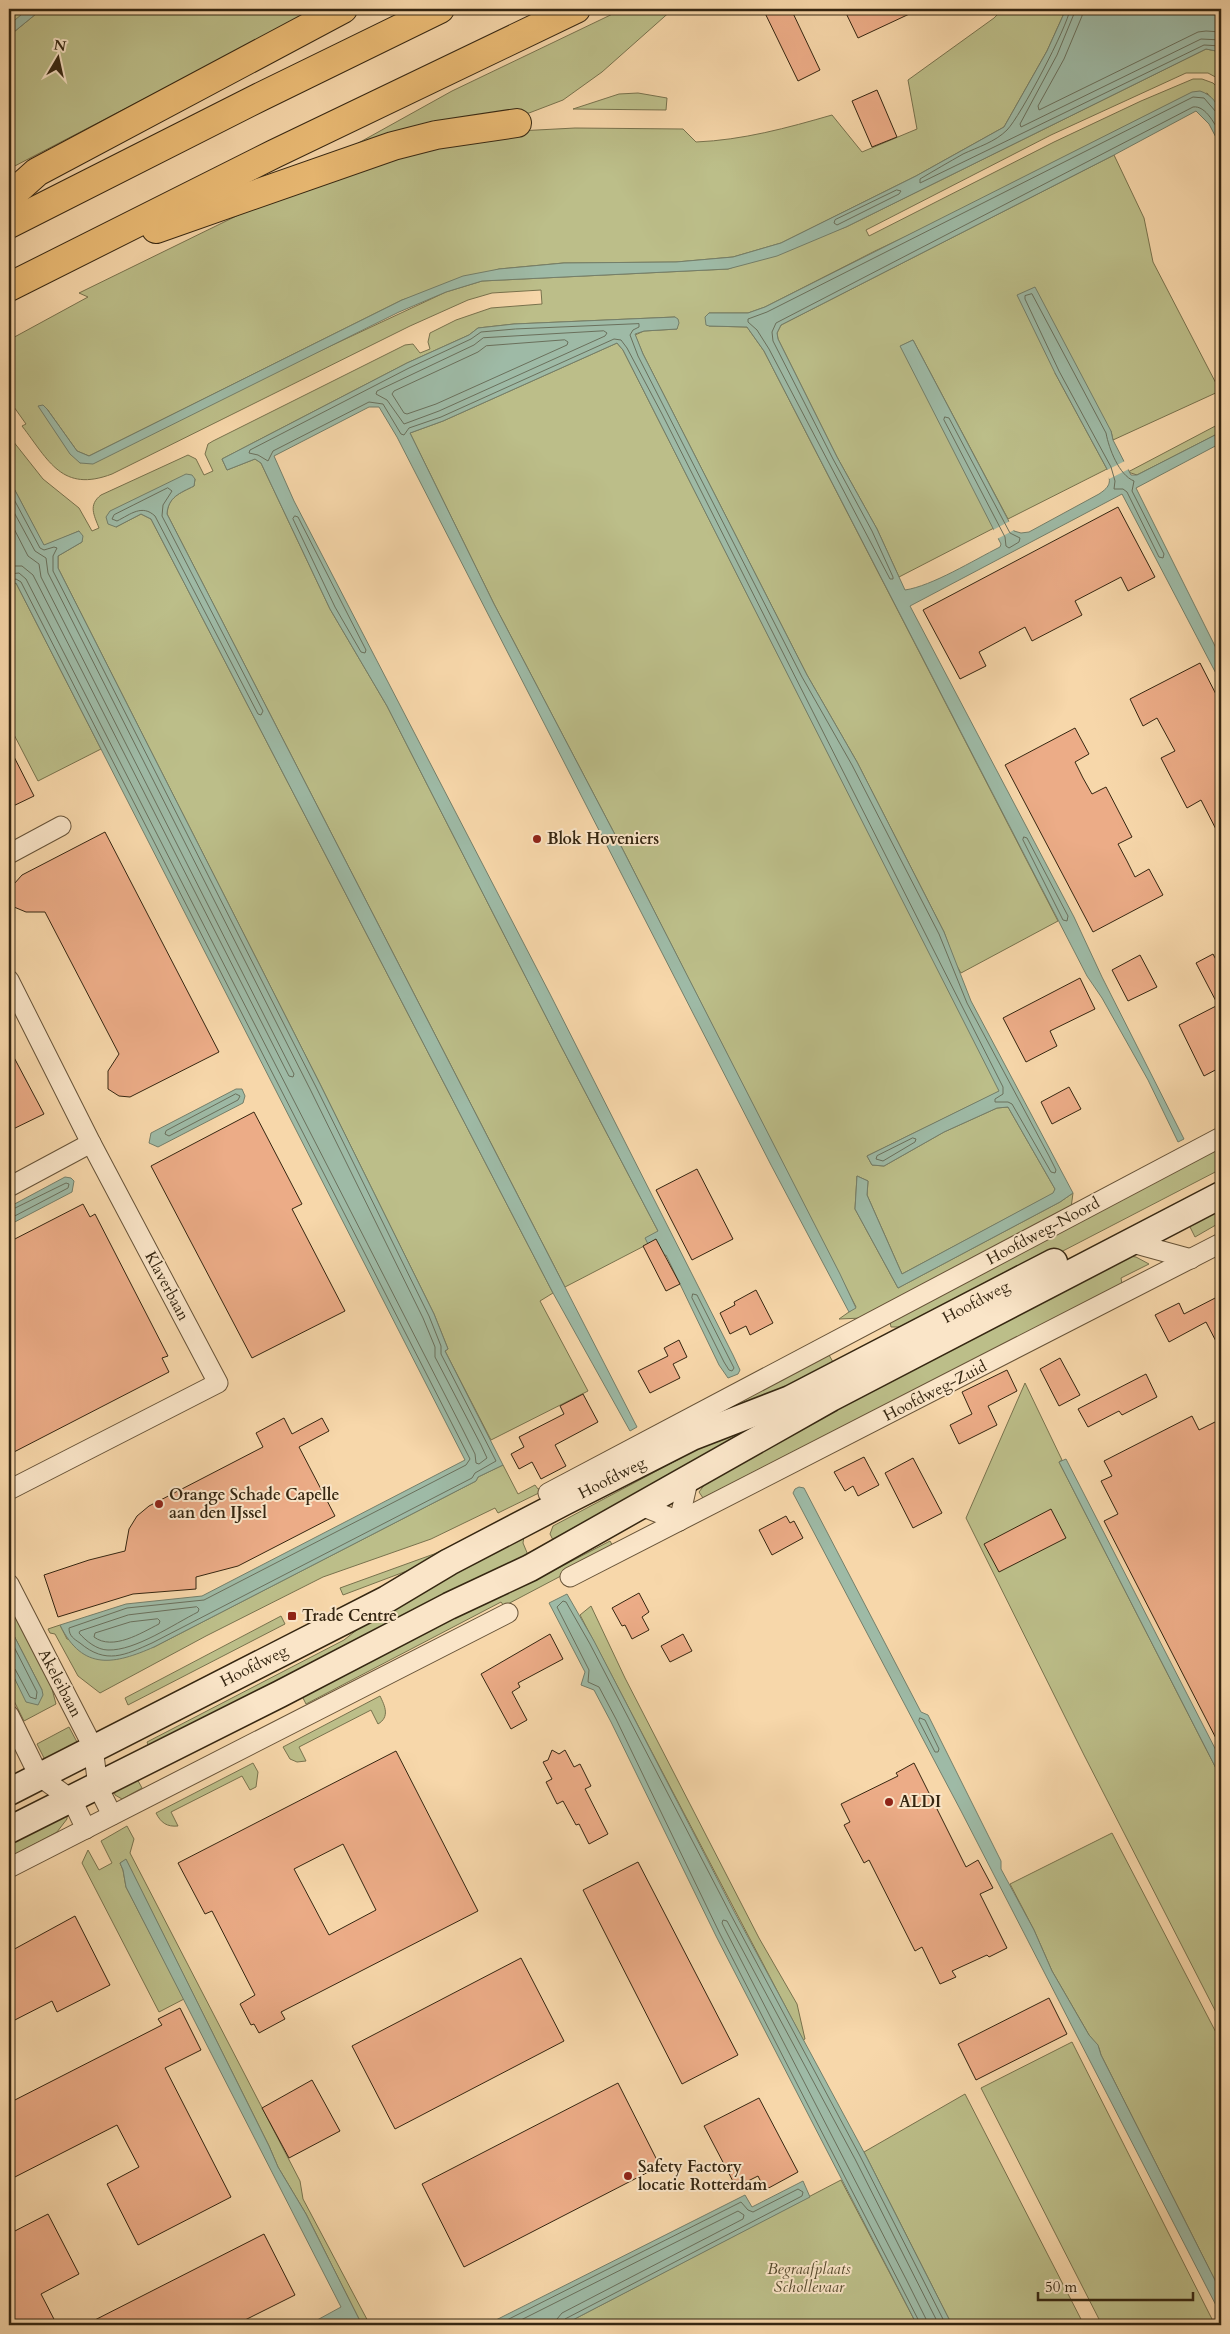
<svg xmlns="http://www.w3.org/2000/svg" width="1230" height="2334" viewBox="0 0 1230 2334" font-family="Cardo,serif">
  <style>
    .green { fill: #bcbe89; stroke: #78724d }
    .water { fill: #9ebaa6; stroke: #747f6a }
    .pier { fill: #f7d7aa }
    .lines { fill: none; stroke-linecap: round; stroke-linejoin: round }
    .shore { stroke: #6a705c; stroke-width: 1 }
    .building { fill: #ecac87; stroke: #352611; fill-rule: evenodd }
    .street-casing { stroke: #665237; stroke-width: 21 }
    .secondary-casing { stroke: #352611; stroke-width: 29 }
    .highway-casing { stroke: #352611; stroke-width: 30 }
    .street { stroke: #fae5c8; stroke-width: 19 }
    .secondary { stroke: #fae5c8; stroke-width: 26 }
    .highway { stroke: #ecbc75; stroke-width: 28 }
    .poi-dot { fill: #8f2418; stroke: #fae5c8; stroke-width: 2 }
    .labels { text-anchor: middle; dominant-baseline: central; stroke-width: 4; stroke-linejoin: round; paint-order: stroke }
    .poi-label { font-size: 16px; font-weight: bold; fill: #352611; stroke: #fae5c8; text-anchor: start }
    .street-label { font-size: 16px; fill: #352611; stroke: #fae5c8 }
    .park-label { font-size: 16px; font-style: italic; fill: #574c2f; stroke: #fae5c8 }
  </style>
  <rect width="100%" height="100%" fill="#f7d7aa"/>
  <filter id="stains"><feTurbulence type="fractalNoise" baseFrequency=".004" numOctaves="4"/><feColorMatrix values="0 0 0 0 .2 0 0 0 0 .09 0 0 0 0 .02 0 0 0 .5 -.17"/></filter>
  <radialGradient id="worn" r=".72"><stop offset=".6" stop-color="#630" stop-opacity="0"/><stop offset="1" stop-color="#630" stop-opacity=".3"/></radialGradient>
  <g class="green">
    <path d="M9,9h19l-11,11 -8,5z"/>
    <path d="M42,9h275l-308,160v-133z"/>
    <path d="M623,9h50l-71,63 -39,28 -34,13 -52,9 -142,34 117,-65z"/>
    <path d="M1003,9h63l-19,42 -43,76 -88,49 -135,67 -48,14 -57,5 -113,1 -64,6 -97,31 -313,156 -12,-5 -30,-42 33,54 366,-171 36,-11 246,-12 118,-42 360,-178 15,3v28l-13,-7h-22l-135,62 -185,95 3,6 185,-94 87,-41 52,-22h9l11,4 8,8v20l-14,-18 -332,158 -110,56 -17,6h-39v13l38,1 17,24 294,570 -97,52 -6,-10 -11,-31 -87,-170 -50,-87 -164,-321 -8,-19 9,-4 33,-2 -2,-12 -161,7 -36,4 -9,7 -62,28 -185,96 5,11 28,-11 6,4 69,146 57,97 174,340 97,185 -10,13 -83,43 -398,-773c1,-17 13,-21 27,-28l1,-7 -79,48 25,-13 10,5 402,774 -13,8 48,90 -97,49 -46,-89 3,-2 -14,-35 -114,-230 -262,-516v-12l24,-14 -3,-11 -35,15 -35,-67v-43l34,43 36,29 13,23 7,-3c-5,-13 -11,-23 2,-33l87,-40 8,4 8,16 9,-4 -8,-17 3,-10 5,-3 192,-96 8,-1 7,9 10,-4 -2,-7 2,-9 26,-13 35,-12 51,-4 -1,-14 -49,3 -24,7 -58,26 -298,148c-50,19 -63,-13 -90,-48l4,-2 -17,-24v-60l79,-43 -9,-4 233,-114 60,-20 146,-28 57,-3 108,1 13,13c47,-2 91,-14 136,-27l30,37 55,-23 -9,-49 86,-62z"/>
    <path d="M638,93l29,5 -1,12 -93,-1 46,-15z"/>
    <path d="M1114,155l30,63 9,44 67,129 -107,49 -2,-9 -56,-58 52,96 -99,50 -95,-179 -12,6 93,182 -95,49 -22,-48 -40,-72 -59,-118 -1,-6 4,-8z"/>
    <path d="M617,343l6,7 34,67 343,674 -133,65 5,9 12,1 60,-34 53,-24 11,-1 47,82 -1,4 -152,81 -35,-79 1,-14 -11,-5 -2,33 43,79 162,-86 13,-9 -2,15 -209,110 -23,1 17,-12 -234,-459 -128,-244 -84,-171 33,-12z"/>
    <path d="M1221,423v9l-84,43 -9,-3z"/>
    <path d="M16,583l85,166 -63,32 -29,-56v-138z"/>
    <path d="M1221,1145v24l-297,154 -11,4h-22l-1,-5z"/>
    <path d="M1221,1181v7l-668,352 -3,-6 3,-8 128,-68 30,-21 83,-33z"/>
    <path d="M1221,1201v21l-26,15 -9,-18z"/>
    <path d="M1129,1256l7,1 13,7 -28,14 1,6 -419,214 -4,-6 6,-8 35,-25z"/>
    <path d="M829,1355l4,7 -33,26 -380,178 -77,29 -3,-7 94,-34 116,-56z"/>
    <path d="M1025,1383l37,77 -3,2 162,316v244l-137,-267 -118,-237z"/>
    <path d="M503,1465l15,29 17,-9 3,4 6,-3 1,4 -47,23 -3,-5 -64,31 -108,38 -117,59 -106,57 -22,-17 -23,-42 -5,-1 -2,-4 12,-4 7,14 87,8 322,-166 2,-4z"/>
    <path d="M524,1536l-1,7 5,12 -379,192 -2,-5 197,-102 38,-30z"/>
    <path d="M610,1541l4,7 -110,58 -3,-4 -195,102 -6,-12 247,-118z"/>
    <path d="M9,1598l39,76 8,30 -32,17 -15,-30v-24l18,34 15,-11 -33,-64z"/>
    <path d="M591,1606l34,72 134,260 38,66 8,35 -2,1 -223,-425z"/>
    <path d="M281,1616l4,8 -157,81 -3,-7z"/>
    <path d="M380,1696c5,10 10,21 -2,28l-7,-14 -72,37 7,14 -9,1 -7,-3 -7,-12z"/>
    <path d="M69,1727l8,15 -32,18 -8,-16z"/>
    <path d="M253,1763l5,9 -2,15 -6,3 -8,-14 -71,36 7,14c-11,1 -17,-3 -22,-13z"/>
    <path d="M136,1777l6,11 -20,11 -7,-4 -1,-5z"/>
    <path d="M67,1815v4l-10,13 -48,26v-16z"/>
    <path d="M127,1826l7,13 -4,14 170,328 3,18 67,126h-8l-56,-111 -28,-47 -9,-21 -143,-286 -6,3 3,7 3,17 58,112 -25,13 -77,-149 6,-13 11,20 13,-7 -11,-22z"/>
    <path d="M1112,1833l109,209v250l-120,-237 -2,-7 -10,-13 -37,-64 -18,-41 -24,-46z"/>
    <path d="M1072,2042l143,283h-113l-121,-237z"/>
    <path d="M965,2094l119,231h-132l-88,-173z"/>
    <path d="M841,2180l76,145h-354z"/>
  </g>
  <g class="water">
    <path d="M28,9h14l-33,27v-11z"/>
    <path d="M1066,9h155v43l-15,-3 -360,178 -69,29 -49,13 -246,12 -36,11 -47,20 -306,152 -13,-1 -10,-9 -32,-48 5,-1 4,4 30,42 12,5 313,-156 61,-24 36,-7 65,-6 112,-1 57,-5 48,-14 135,-67 88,-49 43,-76z"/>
    <path d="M1200,91c25,8 21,35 21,56l-12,-23 -13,-13 -82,44 -333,170 -4,8 1,6 59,118 40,72 28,61c27,-4 69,-30 95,-43l1,-3 -101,-198 13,-6 101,191 7,2 8,-1 70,-38c12,-8 12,-12 8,-25l-52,-96 -38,-78 18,-8 76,144 2,9 18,35h6l84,-43v11l-85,45 85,170v25l-99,-189 -212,112 164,311 28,60 82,162 -6,3 -30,-62 -46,-82 -15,-22 -323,-625 -17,-24 -38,-1 -3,-1 -1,-8 4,-4h39l17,-6 427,-215z"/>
    <path d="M675,317l3,2 1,4 -2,6 -33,2 -9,3 8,20 164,321 50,87 87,170 27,69 102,192 -13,9 -162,86 -43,-79 2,-33 11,5 -1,14 35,79 151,-81 2,-4 -47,-82 -11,1 -53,24 -60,34 -12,-1 -5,-9 132,-65 -376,-741 -6,-7 -174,78 -33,12 84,171 128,244 218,426 16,34 -7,4 -78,-147 -374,-728 -18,-30h-10l-95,49 20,45 256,493 183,361 7,15 -2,4 -10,4 -9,-13 -53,-110 -15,5v-10l-6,-12 13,-7 -97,-185 -174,-340 -57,-97 -69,-146 -6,-4 -28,11 -5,-11 185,-96 62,-28 9,-7 36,-4z"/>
    <path d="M186,474l6,1 3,4 -1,7c-14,7 -26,11 -27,28l470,913 -7,4 -77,-138 -402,-774 -10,-5 -25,13 -8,-3 -2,-7 4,-6z"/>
    <path d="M9,479l35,66 35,-14 4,5 -1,6 -24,14v12l262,516 114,230 14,35 -3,2 58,114 -25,12 -2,4 -322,166c-39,17 -71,25 -94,-22l66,-21 76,-8 263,-136 -449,-877 -7,4z"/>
    <path d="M236,1089h6l3,7 -2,7 -85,44 -9,-4 2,-10z"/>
    <path d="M65,1177l6,1 3,3 -2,11 -63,33v-18z"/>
    <path d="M1066,1459l155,301v18l-162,-316z"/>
    <path d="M799,1487l5,1 117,224 7,3 73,146v8l33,61 18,41 37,64 9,10 3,10 120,237v23l-260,-504 -168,-318 2,-4z"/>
    <path d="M567,1594l27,47 141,272 130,241 87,171h-35l-201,-389 -105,-214 -17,-32 -13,-5 4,-13 -36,-69z"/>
    <path d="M9,1626l33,64 1,5 -5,10 -12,-3 -17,-35z"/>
    <path d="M126,1859l143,287 9,21 28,47 56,111h-54l33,-18 -215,-420 -3,-17 -3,-7z"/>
    <path d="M803,2181l7,16 -247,128h-77l259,-130 7,12z"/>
  </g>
  <g class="pier">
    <path d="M1125,461l4,8 -20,10 -4,-8z"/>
    <path d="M1012,520l4,9 -19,10 -4,-9z"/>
  </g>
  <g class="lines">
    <g class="shore">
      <path d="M1070,9c-2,17 -50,108 -63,121 -12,12 -29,17 -44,24 -14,8 -28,16 -43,25v4l284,-138 17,1"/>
      <path d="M1076,9l-19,46 -37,69 1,3 180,-88 20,1"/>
      <path d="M1083,9l-1,7 -18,43 -26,47 1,4 159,-78 8,-1 15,1"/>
      <path d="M1221,113l-5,-1 -12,-14 -11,-1 -426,215 -19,7v3l9,8 12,19 121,230h3v-2l-21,-46 -39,-72 -60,-118 -1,-9 4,-9 417,-216c13,-2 23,19 28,29"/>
      <path d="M897,190l4,1 -2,3 -62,31 -3,-2 1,-3z"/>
      <path d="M1032,294l74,139c3,16 13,42 28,48l-2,10 32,63 -1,4 -4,-1 -32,-65 -4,-3h-9l1,-8 -4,-14 -52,-96 -34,-72v-3z"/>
      <path d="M639,324v3l-6,3 -3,5 8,21 164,321 50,88 87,169 28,69 82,153 7,14 -1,3 -4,-1 -39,-68 -4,-2h-13v-3l8,-5v-7l-341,-673 -35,-66 -6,-8 -7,-1 -173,78 -32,11 -5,7 -3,-1 -18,-30 -14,-2 -96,49 -5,10 -10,-6 -9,-2 1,-3 159,-82 62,-29 10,-7 34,-3z"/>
      <path d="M604,331l3,2 -2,3 -166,75 -35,13 -17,-24 -11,-6 1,-3 97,-46 9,-7z"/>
      <path d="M565,340l3,2 -1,3 -131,59 -29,10 -3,-1 -12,-19 2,-3 84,-39 8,-6z"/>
      <path d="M945,417l4,1 61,115 10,5 -1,4 -10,6 -3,-2 -1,-9 -61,-117z"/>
      <path d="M168,488l4,3 -9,14 -1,11 101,195 -2,4 -3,-1 -103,-198c-13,-12 -24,-2 -38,5l-5,-2 2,-4z"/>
      <path d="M9,490l31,58 4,2 10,-3 3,1 -4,8v15l263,516 113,229 12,30v8l55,107 -21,12 -3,5 -320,165c-27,12 -46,22 -72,0 -6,-4 -11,-7 -11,-15l58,-20 77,-8 262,-135 4,-6 -449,-877 -5,-3 -7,2"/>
      <path d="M9,503l26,48 11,7 2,15 262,516 113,229 12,29v10l46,88 6,13 -8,6 -3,-1 -1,-9 -13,-26 -436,-849 -7,-6 -10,1"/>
      <path d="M295,516l3,1 68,133 -1,3 -4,-1 -26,-45 -42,-88z"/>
      <path d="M9,519l19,37 11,8 2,13 253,497 -1,3 -4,-1 -256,-501 -11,-9h-13"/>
      <path d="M1024,837l3,1 41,78 -1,5 -4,-1 -40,-80z"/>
      <path d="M236,1094l4,2 -2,4 -69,36 -4,-2 1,-3z"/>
      <path d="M913,1138l3,1 -1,3 -32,19 -7,-2 1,-3z"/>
      <path d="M9,1211l57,-28 3,1 -1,4 -59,31"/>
      <path d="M693,1294l4,1 37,73 -2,3 -3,-1 -5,-8 -32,-64z"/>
      <path d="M197,1607l2,2 -1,3c-24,12 -63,39 -90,38 -11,0 -22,-9 -29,-17l1,-2 48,-16z"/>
      <path d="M158,1619l2,2 -1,3c-18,9 -46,27 -65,13l1,-4 35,-11z"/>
      <path d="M9,1637l28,55 -1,7 -6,-2 -15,-28 -6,-3"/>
      <path d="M920,1718l5,2 14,29 -1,3h-3l-16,-31z"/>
      <path d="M497,2325l244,-123 7,8 5,2 45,-23 5,3 -1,4 -237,123 -3,6"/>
      <path d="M511,2325l227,-114 6,4 -1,4 -181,94 -5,6 -1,6"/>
      <path d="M921,2325l-201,-391 -104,-215 -17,-32 -11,-5 1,-12 -32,-63 6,-6 3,1 24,42 141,271 129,241 86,169"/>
      <path d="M927,2325l-1,-6 -20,-40 -180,-348 -4,-8 1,-3 4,1 128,238 84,166"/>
    </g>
  </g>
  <g class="building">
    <path d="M763,9h28l29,61 -22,11z"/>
    <path d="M844,9h76l-62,29z"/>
    <path d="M877,90l20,47 -25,10 -20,-46z"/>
    <path d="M1118,507l37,70 -27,14 -7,-14 -46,24 7,14 -50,26 -7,-14 -46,25 7,14 -26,13 -37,-69z"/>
    <path d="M1200,663l21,41v135l-20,-39 -14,8 -26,-50 14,-7 -18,-33 -14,8 -13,-27z"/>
    <path d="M1075,728l14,26 -14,8 8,16 9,16 14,-7 26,50 -14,7 9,17 8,16 14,-8 14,26 -70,37 -88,-167z"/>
    <path d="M9,747l25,49 -25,12z"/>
    <path d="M105,832l114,220 -89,45 -11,-1 -11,-7v-18l11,-17 -74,-142h-19l-12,-5 -3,-7 3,-16 8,-9z"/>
    <path d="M1213,954l8,15v98l-17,9 -25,-51 39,-20 -22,-42z"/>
    <path d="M1140,955l17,32 -29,14 -16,-31z"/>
    <path d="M1080,978l15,31 -45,22 7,15 -31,16 -23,-44z"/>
    <path d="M9,1048l35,66 -35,17z"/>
    <path d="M1069,1087l12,22 -29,15 -11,-22z"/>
    <path d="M254,1112l48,92 -10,5 53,102 -93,47 -101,-192z"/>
    <path d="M697,1169l36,70 -41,21 -36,-70z"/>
    <path d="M83,1204l7,13 5,-3 73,142 -6,2 7,14 -155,80 -5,-9v-201z"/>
    <path d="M656,1239l24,45 -14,7 -23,-45z"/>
    <path d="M756,1290l17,33 -23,12 -4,-9 -16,8 -10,-21 15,-8 -1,-3z"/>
    <path d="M1221,1295v56l-15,-29 -37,20 -14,-27 24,-12 5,11z"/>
    <path d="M679,1340l8,17 -14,7 7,14 -30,15 -12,-22 30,-15 -4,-8z"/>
    <path d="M1060,1358l20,37 -21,11 -19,-37z"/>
    <path d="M1007,1370l10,21 -29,15 9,19 -38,19 -9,-19 22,-11 -10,-22z"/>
    <path d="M1146,1374l11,23 -35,18 -3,-4 -31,16 -10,-18z"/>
    <path d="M583,1394l15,28 -43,23 11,21 -25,13 -9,-17 -13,7 -8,-15 13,-7 -5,-10 45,-23 -4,-8z"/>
    <path d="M1192,1416l7,14 22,-11v329l-117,-227 14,-7 -17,-33 11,-5 -8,-15z"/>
    <path d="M284,1418l8,16 30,-16 7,13 -30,16 36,69 -97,50 -42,11v12l-63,5 -75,23 -14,-42 45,-15 36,-9 4,-22 8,-13 12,-10 114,-59 -7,-14z"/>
    <path d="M864,1457l15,28 -21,11 -5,-10 -8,5 -11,-19z"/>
    <path d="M913,1458l29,55 -29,15 -28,-55z"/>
    <path d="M1051,1509l15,29 -67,34 -15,-28z"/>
    <path d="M786,1516l4,7 4,-2 9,17 -31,17 -13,-25z"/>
    <path d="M639,1593l10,19 -7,5 7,13 -17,9 -7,-14 -3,1 -10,-18z"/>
    <path d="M550,1634l13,25 -45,24 2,4 -8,5 15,28 -16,9 -30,-55z"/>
    <path d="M683,1634l9,17 -22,11 -9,-16z"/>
    <path d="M552,1750l7,4 6,-4 9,17 6,-3 11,22 -6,3 23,45 -19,10 -10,-20 -3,1 -13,-24 -6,3 -11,-22 6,-3 -9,-17 5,-2z"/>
    <path d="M396,1751l82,160 -197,101 4,7 -26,14 -5,-9 -3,1 -11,-21 15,-9 -43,-84 -7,3 -27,-51zM343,1844l33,66 -47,25 -35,-66z"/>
    <path d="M914,1763l52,104 12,-7 15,28 -13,6 27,54 -18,9 -2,-2 -35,16 4,6 -16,7 -18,-37 -7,4 -46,-91 -5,3 -20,-38 6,-3 -9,-18 57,-28 -2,-3z"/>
    <path d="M638,1862l100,193 -56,29 -99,-194z"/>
    <path d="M75,1916l35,69 -53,27 -5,-11 -43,22v-71z"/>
    <path d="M521,1958l43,83 -169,88 -43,-83z"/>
    <path d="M1049,1998l18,36 -91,46 -18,-36z"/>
    <path d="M180,2008l21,42 -36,18 66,129 -93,48 -31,-61 32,-17 -22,-42 -108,55v-77l153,-78 -4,-6z"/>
    <path d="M312,2080l28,51 -51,27 -27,-50z"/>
    <path d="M618,2083l42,83 -196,101 -42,-83z"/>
    <path d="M759,2098l39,74 -33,18 -7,-14 -22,11 -32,-61z"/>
    <path d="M48,2214l31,60 -38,20 16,31h-48v-91z"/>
    <path d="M264,2234l31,61 -60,30h-150z"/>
  </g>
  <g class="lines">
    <defs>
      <g id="street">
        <path d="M9,854l52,-28"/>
        <path d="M9,980l82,163 127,240 -209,107"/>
        <path d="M9,1187l82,-44"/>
        <path d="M1129,1242l62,17"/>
        <path d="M548,1493l673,-356"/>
        <path d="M641,1506l38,15"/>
        <path d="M679,1521l10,-44"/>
        <path d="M570,1577l651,-334"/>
        <path d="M9,1584l84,163 5,40 14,28"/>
        <path d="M9,1715l30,61 33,24 14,29"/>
        <path d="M9,1868l499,-255"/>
      </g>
      <g id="secondary">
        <path d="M9,1792l378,-193 62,-37 115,-60 128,-65 98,-38 264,-137"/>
        <path d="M9,1830l271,-136 169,-88 81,-38 301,-170 390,-203"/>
      </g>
      <g id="highway">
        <path d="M9,197l28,-25 306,-163"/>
        <path d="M9,224l251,-127 180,-88"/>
        <path d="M156,229l237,-83 43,-11 81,-12"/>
        <path d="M9,287l265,-133 302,-145"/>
      </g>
    </defs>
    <use href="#street" class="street-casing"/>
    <use href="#secondary" class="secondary-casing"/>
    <use href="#highway" class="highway-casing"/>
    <use href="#street" class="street"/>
    <use href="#secondary" class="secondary"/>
    <use href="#highway" class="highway"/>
  </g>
  <g class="poi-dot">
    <circle cx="537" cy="839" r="5"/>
    <circle cx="159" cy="1504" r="5"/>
    <rect x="287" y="1611" width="10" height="10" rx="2.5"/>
    <circle cx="889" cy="1802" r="5"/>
    <circle cx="628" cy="2176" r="5"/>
  </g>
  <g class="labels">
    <g class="poi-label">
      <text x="547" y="839">Blok Hoveniers</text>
      <text x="169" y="1495">Orange Schade Capelle<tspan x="169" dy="18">aan den IJssel</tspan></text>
      <text x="302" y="1616">Trade Centre</text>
      <text x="899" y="1802">ALDI</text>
      <text x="638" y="2167">Safety Factory<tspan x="638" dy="18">locatie Rotterdam</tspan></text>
    </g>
    <g class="street-label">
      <text transform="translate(1043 1231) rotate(-28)">Hoofdweg-Noord</text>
      <text transform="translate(167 1286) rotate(62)">Klaverbaan</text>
      <text transform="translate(976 1302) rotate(-28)">Hoofdweg</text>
      <text transform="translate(935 1391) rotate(-27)">Hoofdweg-Zuid</text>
      <text transform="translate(612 1478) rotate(-27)">Hoofdweg</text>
      <text transform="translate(254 1666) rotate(-27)">Hoofdweg</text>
      <text transform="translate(60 1683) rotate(62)">Akeleibaan</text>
    </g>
    <g class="park-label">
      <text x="809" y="2269">Begraafplaats<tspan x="809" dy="18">Schollevaar</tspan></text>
    </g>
  </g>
  <rect width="1230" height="2334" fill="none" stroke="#f7d7aa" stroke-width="30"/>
  <rect x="10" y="10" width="1210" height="2314" fill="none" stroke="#352611" stroke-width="2.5"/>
  <rect x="15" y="15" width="1200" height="2304" fill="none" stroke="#352611"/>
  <g transform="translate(58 58) rotate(9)" stroke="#fae5c8" stroke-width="4" paint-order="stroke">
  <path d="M0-4L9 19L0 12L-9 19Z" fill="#352611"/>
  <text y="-8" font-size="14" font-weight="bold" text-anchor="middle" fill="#352611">N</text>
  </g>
  <path d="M1038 2292v8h155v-8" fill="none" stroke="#352611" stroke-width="2.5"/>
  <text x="1045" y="2292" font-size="15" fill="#352611" stroke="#fae5c8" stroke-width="4" paint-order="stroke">50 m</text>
  <rect width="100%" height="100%" filter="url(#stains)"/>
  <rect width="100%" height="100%" fill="url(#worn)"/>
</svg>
